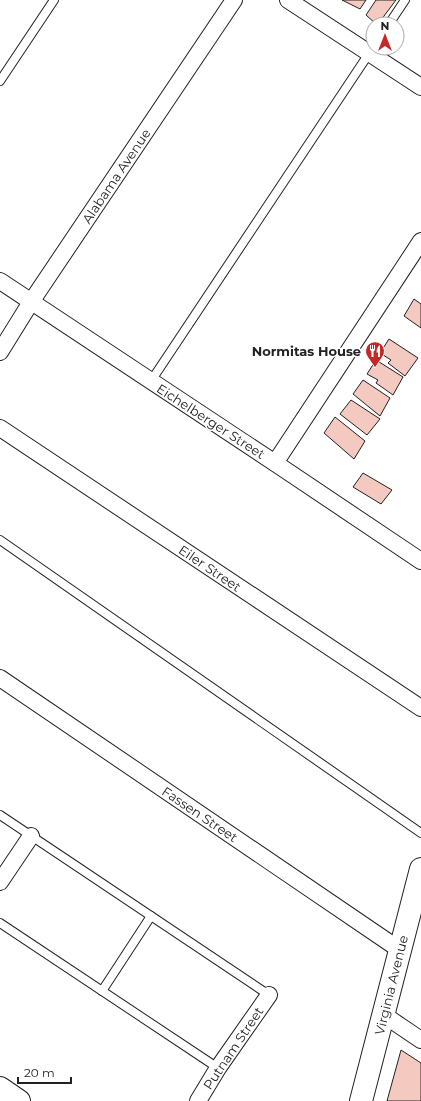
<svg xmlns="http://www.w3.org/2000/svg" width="421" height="1101" viewBox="0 0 421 1101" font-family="Montserrat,sans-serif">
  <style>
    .building { fill: #f3c9c0; stroke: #222 }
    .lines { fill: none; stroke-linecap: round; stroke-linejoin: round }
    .lane-casing { stroke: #222; stroke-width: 10 }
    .street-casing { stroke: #222; stroke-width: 18 }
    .secondary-casing { stroke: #222; stroke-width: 24 }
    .lane { stroke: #fff; stroke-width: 8 }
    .street { stroke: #fff; stroke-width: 16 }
    .secondary { stroke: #fff; stroke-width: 22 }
    .labels { text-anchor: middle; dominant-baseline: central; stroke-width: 3; stroke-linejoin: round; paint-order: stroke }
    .street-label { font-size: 13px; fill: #222; stroke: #fff }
    .poi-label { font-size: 13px; font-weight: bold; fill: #222; stroke: #fff; text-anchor: end }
  </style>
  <rect width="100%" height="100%" fill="#fff"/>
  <g class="building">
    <path d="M342,0h24l-6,9z"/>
    <path d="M376,0h20l-18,24h-2l-10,-9z"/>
    <path d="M414,299l7,5v24l-17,-12z"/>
    <path d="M389,339l29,19 -13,18 -17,-13 3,-3 -11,-7z"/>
    <path d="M376,360l27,17 -10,18 -17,-12 2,-3 -11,-6z"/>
    <path d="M363,380l27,18 -10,18 -27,-22z"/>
    <path d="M351,400l29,19 -13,16 -27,-21z"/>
    <path d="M335,417l30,24 -11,18 -30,-26z"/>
    <path d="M363,473l29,17 -11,14 -28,-17z"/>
    <path d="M401,1050l20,13v38h-34z"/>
  </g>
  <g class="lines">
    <defs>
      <g id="lane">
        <path d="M389,24l16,-24"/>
        <path d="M0,81l54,-81"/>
        <path d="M151,381l219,-329"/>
        <path d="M0,540l421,293"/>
        <path d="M0,815l269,180"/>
        <path d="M0,923l218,145"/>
        <path d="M102,991l49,-75"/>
      </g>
      <g id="street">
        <path d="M288,0l133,87"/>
        <path d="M0,281l275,182 146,98"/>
        <path d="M0,352l31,-50 203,-302"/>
        <path d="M0,428l421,280"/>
        <path d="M275,463l146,-222"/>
        <path d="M0,678l400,272"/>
        <path d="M0,882l31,-46"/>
        <path d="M384,1015l37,25"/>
        <path d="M198,1101l20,-33 51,-73"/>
      </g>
      <g id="secondary">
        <path d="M0,1088l19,13"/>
        <path d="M361,1101l60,-232"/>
      </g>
    </defs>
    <use href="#lane" class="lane-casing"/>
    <use href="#street" class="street-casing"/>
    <use href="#secondary" class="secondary-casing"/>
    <use href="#lane" class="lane"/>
    <use href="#street" class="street"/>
    <use href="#secondary" class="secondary"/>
  </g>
  <defs>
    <symbol id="restaurant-pin" viewBox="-11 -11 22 30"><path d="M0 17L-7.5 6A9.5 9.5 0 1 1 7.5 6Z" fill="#c62828" stroke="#fff"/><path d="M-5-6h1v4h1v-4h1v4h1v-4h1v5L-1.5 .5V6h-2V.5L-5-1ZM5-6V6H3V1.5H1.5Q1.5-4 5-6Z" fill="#fff"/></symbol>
  </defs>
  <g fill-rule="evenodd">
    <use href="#restaurant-pin" x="364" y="340" width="22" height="30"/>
  </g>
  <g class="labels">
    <g class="street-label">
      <text transform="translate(116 176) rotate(-56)">Alabama Avenue</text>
      <text transform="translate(211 421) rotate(33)">Eichelberger Street</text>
      <text transform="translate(210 568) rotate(34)">Eiler Street</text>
      <text transform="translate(200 814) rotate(34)">Fassen Street</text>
      <text transform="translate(391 985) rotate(-76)">Virginia Avenue</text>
      <text transform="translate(233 1048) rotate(-56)">Putnam Street</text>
    </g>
    <g class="poi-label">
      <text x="361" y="351">Normitas House</text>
    </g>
  </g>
  <g transform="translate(385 36)"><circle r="19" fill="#ffffff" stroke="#a7a7a7"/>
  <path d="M0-3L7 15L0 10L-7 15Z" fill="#c62828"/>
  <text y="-6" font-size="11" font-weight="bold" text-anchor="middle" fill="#222222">N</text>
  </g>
  <path d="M18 1077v6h53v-6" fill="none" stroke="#222222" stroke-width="2"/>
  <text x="24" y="1077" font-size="12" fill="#222222" stroke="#ffffff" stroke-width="3" paint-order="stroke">20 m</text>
</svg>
